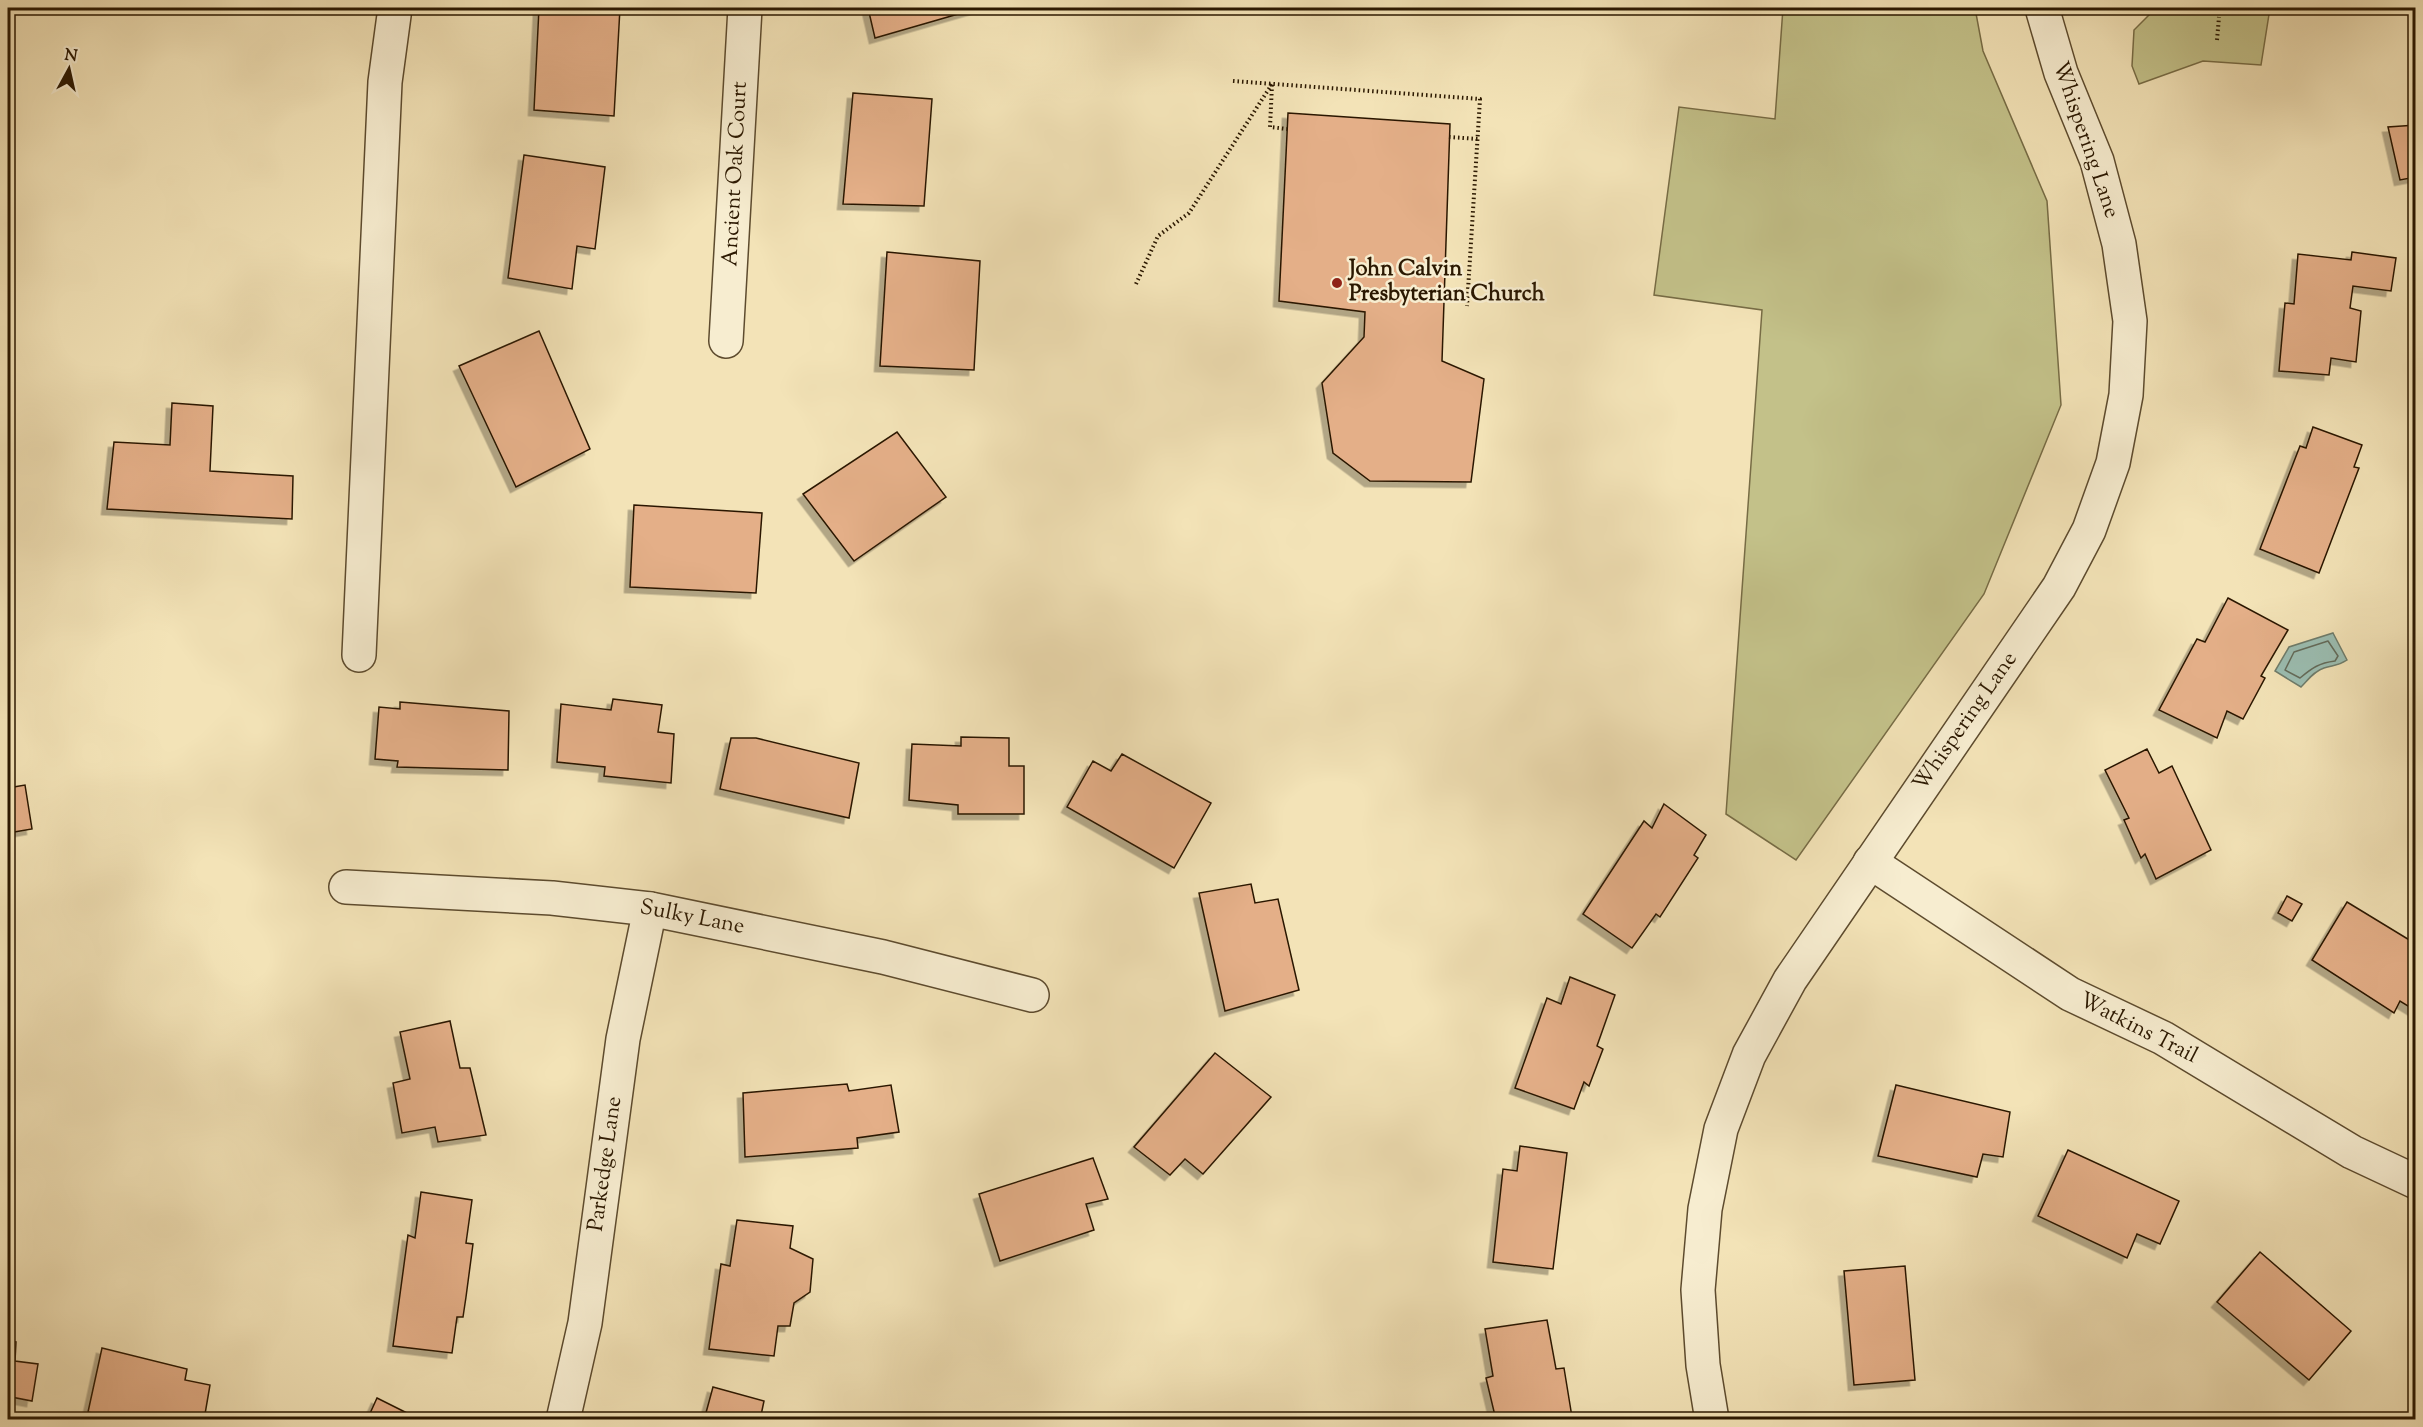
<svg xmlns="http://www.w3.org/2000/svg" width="2423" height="1427" viewBox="0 0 2423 1427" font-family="'Sorts Mill Goudy',serif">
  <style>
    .green { fill: #c3c189; stroke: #776c45; stroke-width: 1.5 }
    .water { fill: #9bbeb2; stroke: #6e7c6b; stroke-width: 1.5 }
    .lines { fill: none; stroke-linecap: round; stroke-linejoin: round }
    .shore { stroke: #636b5a; stroke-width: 1.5 }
    .building { fill: #e4af88; stroke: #2b1801; stroke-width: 1.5; filter: url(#shadow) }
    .minor-casing { stroke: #5d4b2e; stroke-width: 36 }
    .tertiary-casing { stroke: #5d4b2e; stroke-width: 36 }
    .path { stroke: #2b1801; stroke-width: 4; stroke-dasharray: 1.5 3; stroke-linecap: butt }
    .minor { stroke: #f7edd0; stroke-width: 33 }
    .tertiary { stroke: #f7edd0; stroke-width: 33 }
    .poi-dot { fill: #8f2418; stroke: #f7edd0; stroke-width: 2 }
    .labels { text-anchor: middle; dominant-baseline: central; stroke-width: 5; stroke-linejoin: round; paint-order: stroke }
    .street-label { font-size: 22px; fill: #2b1801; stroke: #f7edd0 }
    .poi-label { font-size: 22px; font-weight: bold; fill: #2b1801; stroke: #f7edd0; text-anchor: start }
  </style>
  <defs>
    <filter id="shadow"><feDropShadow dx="-5.5" dy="5.5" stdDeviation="0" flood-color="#0004"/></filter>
  </defs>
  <rect width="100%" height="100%" fill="#f3e3b7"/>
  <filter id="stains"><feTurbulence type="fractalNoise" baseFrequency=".00333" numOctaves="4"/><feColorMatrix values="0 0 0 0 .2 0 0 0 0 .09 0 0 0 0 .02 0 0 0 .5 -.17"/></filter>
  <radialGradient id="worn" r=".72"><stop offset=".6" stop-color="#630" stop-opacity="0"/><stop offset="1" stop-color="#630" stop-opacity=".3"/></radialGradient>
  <g class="green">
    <path d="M1783,8h192l8,43 64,150 14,204 -77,189 -188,266 -70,-46 36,-504 -108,-15 25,-188 96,12z"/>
    <path d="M2156,8h114l-9,57 -58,-4 -64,23 -7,-18 2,-36z"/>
  </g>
  <path class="water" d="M2333,633l14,27c-9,6 -13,5 -23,8 -10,3 -16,12 -23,19l-26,-16 14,-24z"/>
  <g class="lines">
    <path class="shore" d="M2328,641l10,15 -3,5c-16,2 -23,7 -35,17l-15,-8 9,-18z"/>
  </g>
  <g class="building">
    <path d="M539,8h81l-6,108 -80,-6z"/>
    <path d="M868,8h111l-104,30z"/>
    <path d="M853,93l79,6 -8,107 -81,-2z"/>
    <path d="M1288,113l162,11 -8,237 42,18 -13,103 -101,-1 -37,-28 -11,-70 42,-46 1,-25 -86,-11z"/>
    <path d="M2416,125v52l-16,3 -12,-53z"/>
    <path d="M524,155l81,12 -10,82 -18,-3 -5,43 -64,-11z"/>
    <path d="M887,252l93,9 -6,109 -94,-4z"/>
    <path d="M2352,252l44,6 -5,33 -38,-5 -3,22 11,3 -5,51 -25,-4 -2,17 -50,-4 6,-68 9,1 4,-50 53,6z"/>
    <path d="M539,331l51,118 -74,38 -57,-121z"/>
    <path d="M172,403l41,3 -3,65 83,5 -1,43 -185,-10 7,-67 56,3z"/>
    <path d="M2313,427l49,18 -8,22 5,1 -40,105 -59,-24 40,-103 6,2z"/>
    <path d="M897,432l49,65 -92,64 -51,-67z"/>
    <path d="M634,505l128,8 -6,80 -126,-6z"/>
    <path d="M2228,598l60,32 -27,46 4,2 -22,41 -16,-8 -10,27 -58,-28 38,-71 8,3z"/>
    <path d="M613,699l49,6 -4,27 16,2 -3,49 -67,-7 1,-9 -48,-5 4,-58 50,6z"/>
    <path d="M400,702l109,9 -1,59 -111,-3 1,-6 -23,-2 4,-52 21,2z"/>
    <path d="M961,737l48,1v28h15v48h-66v-9l-49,-5 3,-56 49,2z"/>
    <path d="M731,738h25l103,25 -10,55 -129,-29z"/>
    <path d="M2147,749l12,24 13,-7 39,84 -55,29 -11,-25 -4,4 -17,-38 5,-2 -24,-48z"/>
    <path d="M1122,754l89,49 -37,65 -107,-61 26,-46 18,10z"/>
    <path d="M25,785l7,44 -24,4v-45z"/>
    <path d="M1664,804l42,31 -12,20 4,3 -38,59 -4,-3 -24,34 -49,-34 61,-93 8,7z"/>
    <path d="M1251,884l4,19 23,-4 21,91 -74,21 -26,-118z"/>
    <path d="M2287,896l15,8 -10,17 -14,-8z"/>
    <path d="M2347,902l69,42v67l-16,-10 -6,12 -82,-53z"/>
    <path d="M1570,977l45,18 -18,51 6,3 -14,37 -5,-4 -10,27 -59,-21 32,-90 14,6z"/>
    <path d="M450,1021l10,47h10l16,67 -48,7 -3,-15 -33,6 -9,-50 17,-4 -10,-47z"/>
    <path d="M1215,1053l56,44 -68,77 -18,-15 -15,16 -36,-28z"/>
    <path d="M847,1084l2,7 42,-6 8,47 -42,6 1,10 -113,9 -2,-64z"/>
    <path d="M1896,1085l114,27 -7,45 -20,-3 -6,23 -99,-21z"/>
    <path d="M1520,1146l47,7 -14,116 -60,-7 10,-93 14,2z"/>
    <path d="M2068,1150l111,51 -19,43 -23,-10 -10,24 -89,-42z"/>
    <path d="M1093,1158l15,41 -22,5 8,26 -94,31 -21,-67z"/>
    <path d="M421,1192l51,8 -6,43 7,1 -7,53 -3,20h-6l-5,36 -59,-7 15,-111 7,3z"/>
    <path d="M737,1220l56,6 -3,22 23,11 -3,33 -16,11 -4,23h-12l-4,30 -65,-7 12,-85 9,2z"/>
    <path d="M2260,1252l91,79 -42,49 -92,-78z"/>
    <path d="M1905,1266l10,114 -61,5 -10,-114z"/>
    <path d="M1547,1320l9,49 8,-1 8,49 -22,3h-54l-10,-42 7,-2 -8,-47z"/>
    <path d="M8,1341l8,1 -1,19 23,3 -6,37 -21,-4 -2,11h-1z"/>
    <path d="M102,1348l85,21 -2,11 25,5 -6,35h-85l-31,-8z"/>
    <path d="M713,1387l51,14 -4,19h-56z"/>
    <path d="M377,1398l44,22h-54z"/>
    <path d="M2380,1413l3,7h-15z"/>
  </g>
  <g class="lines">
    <defs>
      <g id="minor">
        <path d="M726,341l19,-333"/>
        <path d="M359,655l26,-573 10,-74"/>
        <path d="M1870,862l200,132 93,44 189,114 64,30"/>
        <path d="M346,887l206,11 98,11 233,48 149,38"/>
        <path d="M563,1420l22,-97 38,-284 27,-130"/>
      </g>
      <path id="tertiary" d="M1712,1420l-9,-55 -5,-75 7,-81 16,-80 28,-74 41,-75 269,-393 30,-57 24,-67 13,-68 4,-74 -11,-77 -22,-83 -36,-88 -19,-65"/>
    </defs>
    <use href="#minor" class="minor-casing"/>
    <use href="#tertiary" class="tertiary-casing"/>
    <g class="path">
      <path d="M2217,40l2,-23"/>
      <path d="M1233,81l247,18 -13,207"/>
      <path d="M1272,85l-2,42 17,2"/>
      <path d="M1449,137l29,2"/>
      <path d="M1136,284l22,-48 31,-23 83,-129"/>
    </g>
    <use href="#minor" class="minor"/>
    <use href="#tertiary" class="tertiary"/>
  </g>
  <circle class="poi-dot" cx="1337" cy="283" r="6"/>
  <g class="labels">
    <g class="street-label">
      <text transform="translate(2085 140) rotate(71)">Whispering Lane</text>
      <text transform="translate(736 174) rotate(-87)">Ancient Oak Court</text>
      <text transform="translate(1966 722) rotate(-55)">Whispering Lane</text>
      <text transform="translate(692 918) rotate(11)">Sulky Lane</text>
      <text transform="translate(2138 1029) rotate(27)">Watkins Trail</text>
      <text transform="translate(606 1164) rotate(-82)">Parkedge Lane</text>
    </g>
    <g class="poi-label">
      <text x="1349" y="270">John Calvin<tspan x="1349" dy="25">Presbyterian Church</tspan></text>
    </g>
  </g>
  <rect width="2423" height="1427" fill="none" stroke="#f3e3b7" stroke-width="30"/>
  <rect x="9" y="9" width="2405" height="1409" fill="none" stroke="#2b1801" stroke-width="3"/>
  <rect x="15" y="15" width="2393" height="1397" fill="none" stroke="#2b1801" stroke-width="1.5"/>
  <g transform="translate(69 69) rotate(8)" stroke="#f7edd0" stroke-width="4.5" paint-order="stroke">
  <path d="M0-4.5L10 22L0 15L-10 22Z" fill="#2b1801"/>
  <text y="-9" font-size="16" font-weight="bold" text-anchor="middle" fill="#2b1801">N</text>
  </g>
  <rect width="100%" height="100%" filter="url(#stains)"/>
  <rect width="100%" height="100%" fill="url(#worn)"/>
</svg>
